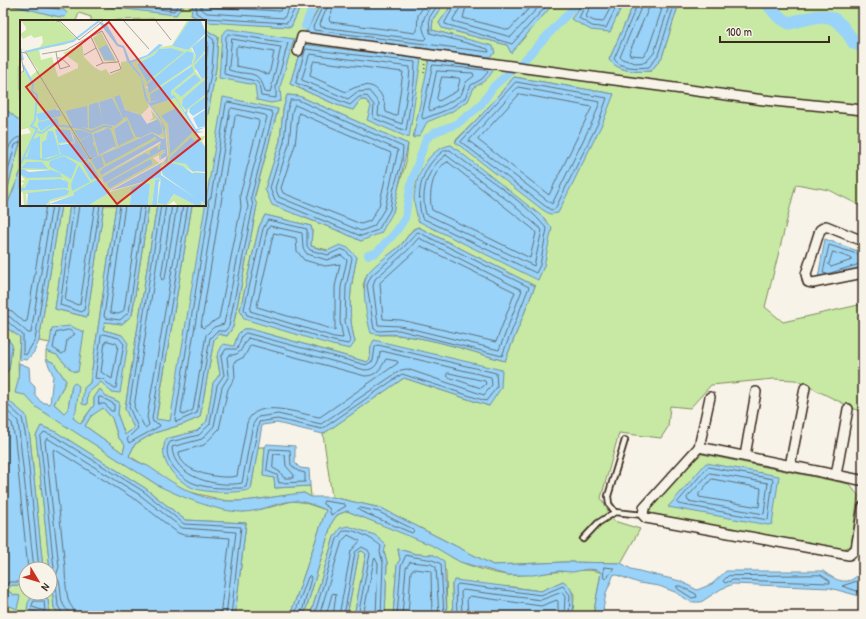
<svg xmlns="http://www.w3.org/2000/svg" width="866" height="619" viewBox="0 0 866 619" font-family="'Patrick Hand',sans-serif">
  <style>
    .green { fill: #c7e9a3; stroke: #818a60; fill-rule: evenodd }
    .water { fill: #99d3f9; stroke: #738fa1; fill-rule: evenodd }
    .lines { fill: none; stroke-linecap: round; stroke-linejoin: round }
    .shore { stroke: #616e76; stroke-width: 1 }
    .canal { stroke: #99d3f9; stroke-width: 8 }
    .river { stroke: #99d3f9; stroke-width: 13 }
    .service-casing { stroke: #3b2a1e; stroke-width: 8 }
    .minor-casing { stroke: #3b2a1e; stroke-width: 12 }
    .path { stroke: #3b2a1e; stroke-width: 1.5; stroke-dasharray: 1 3; stroke-linecap: butt }
    .service { stroke: #f7f3e8; stroke-width: 4.5 }
    .minor { stroke: #f7f3e8; stroke-width: 9 }
    .inset-river { fill: none; stroke: #99d3f9; stroke-width: 2 }
    .inset-road { fill: none; stroke: #aca397; stroke-width: 1 }
    .view { fill: #d62828; fill-opacity: 0.15; stroke: #d62828; stroke-width: 2 }
    .inset-edge { fill: none; stroke: #3b2a1e; stroke-width: 2 }
  </style>
  <rect width="100%" height="100%" fill="#f7f3e8"/>
  <filter id="ink" filterUnits="userSpaceOnUse"><feTurbulence type="fractalNoise" baseFrequency=".025" numOctaves="2"/><feDisplacementMap in="SourceGraphic" scale="8" xChannelSelector="R" yChannelSelector="G"/><feConvolveMatrix kernelMatrix="1 2 1 2 8 2 1 2 1" color-interpolation-filters="sRGB"/></filter>
  <g filter="url(#ink)">
    <g class="green">
      <path d="M19,3h174l-2,12 14,6 -52,-2 -62,2v-4l-12,-4 -3,8h-55v101l-18,-15v-103l25,4 27,8 9,-6z"/>
      <path d="M302,3h19l-15,29 145,3 -19,-5 1,-11 11,-16h9l-14,20 3,5 65,17 4,7 43,-49h29l-11,16 37,13 14,-29h11l-25,57c11,12 27,12 42,11l11,-14 17,-54h184v204l-34,-17 -33,-6 -31,123 18,15 80,-18v100l-2,8 -66,-32 -21,-1 -63,6 -21,23 -20,-2 -2,21 -7,11 -42,-5 -18,65 13,23 26,8 -19,34 -56,-1 -72,3 -112,-57 -49,-11 -9,-63 81,-56 85,28 -118,-60 -1,13 -3,3 -117,-33h-7l-5,5 -4,12 -17,10 3,18 -7,9 -6,38 -10,10 -31,8 85,50 7,-42h7l-2,28 11,3 1,10 35,-2 1,11 -7,-4 -59,8h-18l-37,-9 -22,-11 -22,-15 -17,-10 6,-12 19,-11 30,-9 16,-7 14,-78 5,-5 8,2 6,-9 24,-122 -3,-6 24,-90 -108,312 -14,-1 36,-215h13v-74l11,-63 2,-31 -13,-8v-8l86,6zM302,44l116,38 -47,24 -5,-6h-6l-7,10 -16,-5 -47,-21zM514,77l100,17 -159,47 30,-30zM287,95l12,1 109,48 -2,18 -9,30 -4,20 -32,29 -19,-9 -37,-14 -40,-29 15,-48 3,-31zM451,145l13,11 -50,43zM265,215l46,11 1,4 -1,16 46,11c-7,31 -10,54 -2,85l-115,-32 19,-83zM418,227l117,59 -30,75c-40,-11 -84,-28 -126,-26l-16,-50 4,-11 34,-29 12,-16z"/>
      <path d="M21,139v32l-18,44v-18l4,-6z"/>
      <path d="M61,205h9l-15,104 32,8 17,-112h12l-26,178 -6,5 4,4 13,-10 10,10 11,-57 -19,-5 2,-8 17,2 10,-9 17,-110h8l-32,203 9,20 -9,7 -7,-19 1,-14 -13,-6 -6,-7 -6,9v7l-14,19 -7,-6 -1,-33 -4,24 -4,4 -10,-9 12,-23 -12,-18 -8,-4v-8l11,4 15,16 12,-39 -34,11 -11,-2z"/>
      <path d="M3,322l5,7 12,8c-2,33 -7,44 17,70l122,79 84,26 28,-5 21,-6 10,1 24,8 -36,106h-55l11,-93 -61,-3 -40,-32 -89,-56 -15,-6 -5,10 18,172 7,8h-11l-2,-16 -11,12 4,4h-36l-2,-3v-10l16,-7 -5,-1 -7,-5 5,-5 14,1v7h24v-24h-7l-13,-131 -21,-37 -6,1v-14l4,-2 -4,-4v-6l6,-6 3,-25 -9,-14z"/>
      <path d="M103,407l9,11 6,19 7,8 -2,8 -38,-27 6,-10z"/>
      <path d="M702,454l147,30 9,11 -7,51 -8,3 -191,-35 -4,-4 43,-47z"/>
      <path d="M347,511c28,11 58,21 85,34 10,5 19,13 29,17 11,5 35,12 47,13 17,2 85,-10 93,-2l-8,43h-20l1,-22 -11,-13 -22,10 -28,-4 -61,-3 1,32h-6l-1,-45 -12,-16 -18,-1 -18,-5 2,11 -3,4 -4,52h-8l2,-54 -3,-10 -50,-15 -24,79h-6l28,-94 5,-7z"/>
      <path d="M362,551l4,2 -12,63h-7l12,-64z"/>
    </g>
    <g class="water">
      <path d="M3,3h16l45,7 4,4 -3,3h-5z"/>
      <path d="M184,3l-8,12 -94,-11v-1z"/>
      <path d="M193,3h109l-11,24 -84,-5 -16,-7z"/>
      <path d="M321,3h123l-11,16 -1,11 61,16 2,7 -6,4 -171,-22 -12,-3z"/>
      <path d="M453,3h101l-43,50 -4,-8 -65,-17 -3,-5z"/>
      <path d="M583,3h40l-13,29 -19,-2 -20,-11z"/>
      <path d="M634,3h45l-17,54 -11,14c-15,1 -31,1 -42,-11z"/>
      <path d="M205,29l13,8 -2,31 -11,63z"/>
      <path d="M228,29l66,10 -14,48 1,14 -10,2 -14,-3 -2,-15 -36,-7 3,-44z"/>
      <path d="M302,44l119,15 -12,79 -42,-18 4,-14 -5,-6h-6l-7,10 -16,-5 -47,-21z"/>
      <path d="M429,60l66,6c-5,12 -11,16 -21,21l-6,14 -17,11 -24,10 -7,13 -7,3z"/>
      <path d="M514,77l100,17 -11,28 -45,91 -8,1 -7,-4 -88,-68 30,-31z"/>
      <path d="M287,95l12,1 109,48 -15,68 -12,21 -20,8 -19,-9 -70,-27 -7,-16 15,-48 3,-31z"/>
      <path d="M223,97l55,12 -24,89 3,7 -24,122 -6,9 -8,-2 -5,5 -14,78 -16,7 -30,9 -19,11 -6,12c5,5 12,7 19,10 25,17 49,34 80,35 26,1 51,-6 76,-8l7,4h21l49,11 112,57 72,-3 56,1 10,6 49,12 17,9 15,-6 14,-13h97c8,6 18,13 28,9 5,-3 6,-5 12,-5v22l-33,-9 -97,-4 -12,5 -20,13h-10l-16,-10 -16,-6 -20,-3 -25,-9 -8,19 -4,23h-9l8,-43 -3,-3 -10,-1 -15,3 -14,-1 -26,4h-26l-47,-13 -29,-17 -84,-34 -10,4 -5,7 -28,94h-14l36,-106c-10,-4 -21,-9 -32,-9 -17,1 -34,11 -51,11 -26,0 -61,-15 -84,-26l-123,-79 -11,-12 -10,-2 3,-12 1,-18 10,4 1,15 5,5v8l6,7 9,2 3,-29 -7,-16 8,4 12,18 -12,23 10,9 4,-4 4,-24 3,-2 4,3 -3,25 -3,7 8,6 13,-19v-7l6,-9 6,7 13,6 -1,14 7,19 9,-7 -9,-19 32,-204h35l-36,214 14,2zM103,408l9,10 6,19 7,8 -2,8 -38,-27 6,-10z"/>
      <path d="M3,107l18,15v17l-14,52 -4,6z"/>
      <path d="M451,145l93,73 8,10 -8,38 -6,14 -120,-59c-1,-7 -4,-16 -4,-22 1,-22 13,-50 37,-54z"/>
      <path d="M21,171v34h40l-22,136 -5,11 -7,8 -8,-1 1,-22 -12,-8 -5,-7v-107z"/>
      <path d="M70,205h34l-17,112 -32,-8z"/>
      <path d="M116,205h33l-17,110 -10,9 -17,-2 -2,8 19,5 6,8 -8,50 -9,-1 -10,-10 -13,11 -1,12 -5,-1 2,-16 6,-5z"/>
      <path d="M265,215l46,11 1,4 -1,16 16,5 13,-6 8,3 9,9c-7,31 -10,54 -2,85l-5,7 -18,-4 -88,-26 -4,-9 19,-83z"/>
      <path d="M418,227l117,59 -30,75c-35,-10 -70,-22 -106,-26 -10,-2 -18,1 -28,-2 -4,-12 -11,-50 -3,-60 8,-10 21,-18 31,-26 7,-6 10,-16 19,-20z"/>
      <path d="M825,239l38,14v14l-36,11h-9z"/>
      <path d="M70,326l14,6 -6,40 -6,-1 -15,-16 -11,-4 4,-8 2,-15z"/>
      <path d="M243,329h7l117,33 3,-3 1,-13 3,-6 128,30 -1,18 -12,18 -85,-28 -81,56 -46,-11 -15,2 -11,64c-12,5 -46,4 -58,-1 -19,-9 -36,-28 -27,-49l31,-8 10,-10 6,-38 7,-9 -3,-18 6,-12 11,2 4,-12z"/>
      <path d="M3,331l9,14 -3,25 -6,6z"/>
      <path d="M9,401l17,14 4,23 13,131h-17v17l-14,-1 -5,5 7,5 6,1 -3,13 -14,-6v-201z"/>
      <path d="M41,426l15,6 89,56 40,32 61,3 -11,93h-174l-7,-8 -18,-172z"/>
      <path d="M267,444l28,2v17l5,5 9,1 1,17 -35,2 -1,-10 -11,-2 2,-29z"/>
      <path d="M706,463l73,13 -7,48 -4,1 -100,-18z"/>
      <path d="M348,526l27,9 11,10 -2,7 3,10 -2,54h-31l12,-62 -4,-3 -3,1 -12,64h-37l24,-79 6,-9z"/>
      <path d="M398,549l18,5 18,1 10,6 3,55h-54l4,-52 3,-4z"/>
      <path d="M455,580l86,11 22,-10c13,8 10,21 10,35h-120l-1,-32z"/>
      <path d="M32,596l12,1 4,3 2,16h-9l-4,-4 -10,-2 1,-7z"/>
    </g>
    <g class="lines">
      <g class="shore">
        <path d="M111,3l63,8 6,-8"/>
        <path d="M196,3v10l9,5 82,5 11,-20"/>
        <path d="M201,3v6l6,4 77,5 8,-15"/>
        <path d="M207,3l3,4 70,4 5,-8"/>
        <path d="M324,3l-11,24 1,3 175,22 -1,-3 -58,-16 -1,-15 10,-15"/>
        <path d="M329,3l-9,21 1,3 104,13 2,-2c-9,-13 -2,-24 6,-35"/>
        <path d="M335,3l-6,16 1,3 85,11 2,-2 1,-16 8,-12"/>
        <path d="M456,3l-11,19v2l67,20 37,-41"/>
        <path d="M461,3l-1,5 -7,11v2l58,16 31,-34"/>
        <path d="M467,3l-4,15 46,12 25,-27"/>
        <path d="M586,3l-7,15 13,8 14,2 12,-25"/>
        <path d="M591,3l-5,14 8,4 9,1 10,-19"/>
        <path d="M638,3l-24,56c6,10 25,9 35,8l9,-12 17,-52"/>
        <path d="M643,3l-23,54 2,2 13,4 11,-1 8,-9 16,-50"/>
        <path d="M649,3l-1,7 -19,43 1,2 13,1 5,-6 16,-47"/>
        <path d="M205,33l9,7 -2,27 -7,40"/>
        <path d="M229,34l59,9 -12,43v12l-15,-2 -2,-12 -3,-3 -32,-7 2,-37z"/>
        <path d="M205,39l3,3 -3,35"/>
        <path d="M232,39l49,8 -11,46 -5,-1c-6,-25 -17,-15 -36,-22z"/>
        <path d="M238,46l36,6 -5,23 -12,-5 -21,-4v-18z"/>
        <path d="M306,49l109,13 -1,20 -8,49 -33,-13 1,-13 -7,-9 -8,1 -9,8 -54,-22z"/>
        <path d="M310,54l100,13 -1,14 -7,43 -24,-9 1,-12 -10,-12 -12,1 -9,7 -46,-19z"/>
        <path d="M314,61l89,11 -6,43 -2,1 -9,-4c-3,-27 -18,-33 -40,-20l-36,-16z"/>
        <path d="M433,65l53,5 2,2 -6,7 -11,6 -6,13 -16,11 -26,10 -1,-2z"/>
        <path d="M437,71l36,2 1,3 -8,6 -5,13 -15,9 -16,7 -1,-3z"/>
        <path d="M442,77l17,1 1,2 -3,11 -18,10 -2,-2z"/>
        <path d="M516,82l91,16 -8,23 -44,88 -4,1 -6,-4 -84,-64z"/>
        <path d="M518,87l82,15 -6,16 -42,86 -83,-63z"/>
        <path d="M520,94l72,13 -43,88 -71,-55z"/>
        <path d="M291,100h7l105,47 -1,14 -9,30 -3,19 -12,20 -17,6 -86,-35 -5,-13 14,-46 3,-31z"/>
        <path d="M228,102l43,9 2,3 -22,83 2,9 -24,120 -4,5h-8l-7,7 -13,75 -21,9 -1,-2 34,-213 -1,-6 3,-4 15,-93z"/>
        <path d="M295,105l103,45 -13,58 -11,18 -13,5 -82,-34 -4,-9 14,-44 3,-32z"/>
        <path d="M232,108l33,7 2,2 -21,79 2,11 -24,117 -10,3 -8,8 -13,75 -10,5 -2,-3 49,-302z"/>
        <path d="M299,113l92,40 -12,53 -9,15 -9,3 -78,-31 -2,-5 14,-43z"/>
        <path d="M237,115l21,5 1,2 -19,73 1,12 -22,111 -16,10 -2,-2 34,-209z"/>
        <path d="M445,150h5c31,26 71,47 97,79l-7,36 -4,8 -114,-55c-7,-26 0,-53 23,-68z"/>
        <path d="M446,155l64,47 32,28 -8,36 -108,-52c-6,-22 1,-46 20,-59z"/>
        <path d="M448,162l85,67 3,4 -6,25 -98,-48c-4,-13 0,-43 16,-48z"/>
        <path d="M3,170c3,-10 4,-32 18,-33"/>
        <path d="M3,189l12,-44 6,-3"/>
        <path d="M74,205l-14,100 22,7 2,-2 16,-105"/>
        <path d="M79,205l-14,95 13,5 2,-1 15,-99"/>
        <path d="M120,205l-16,111 1,2 15,2 9,-8 16,-107"/>
        <path d="M125,205l-15,106 1,2 8,1 5,-4 16,-105"/>
        <path d="M161,205l-32,202 9,21 -11,11 2,4 31,-17 -1,-2 -6,-2 -1,-4 36,-213"/>
        <path d="M166,205l-32,202 11,21 4,-3 -2,-8 36,-212"/>
        <path d="M172,205l-11,72 1,3 3,-2 12,-73"/>
        <path d="M268,220l39,9v17l3,4 18,5 13,-6 5,2 6,7 -6,29 -1,34 5,20 -2,3 -15,-3 -86,-26 -3,-6 19,-80z"/>
        <path d="M270,226l32,7 1,15 4,6 20,6 14,-5 6,5 -6,27 -1,34 3,17 -9,-1 -84,-26 17,-80z"/>
        <path d="M418,232l111,55 -27,69 -103,-26 -20,1 -5,-2 -7,-44 4,-9 32,-28z"/>
        <path d="M274,233l22,5 1,13 7,9 21,6 15,-2 -5,23v43l-78,-23z"/>
        <path d="M419,238l103,52 -23,60 -99,-24 -22,-1 -5,-39 2,-7 32,-28z"/>
        <path d="M421,246l94,46 -19,50 -95,-22 -18,-1 -3,-36z"/>
        <path d="M833,252l18,6 1,2 -21,7 -2,-2z"/>
        <path d="M863,256l-34,-11 -6,28 4,1 36,-11"/>
        <path d="M3,309l9,2 12,11 3,-1 19,-116"/>
        <path d="M3,315l7,2 18,16h3l21,-128"/>
        <path d="M3,320l4,1 16,14v18l3,2 9,-15 22,-135"/>
        <path d="M69,330l6,4 -8,6 -2,12 -3,2 -9,-6 3,-15z"/>
        <path d="M246,333l120,32 7,-4 2,-14 3,-2 118,28 1,14 -11,14 -84,-27 -80,55 -45,-10 -18,3 -13,65 -4,1c-15,0 -32,1 -46,-4 -14,-4 -37,-27 -26,-42l29,-7 11,-11 7,-39 7,-10 -3,-18 5,-8h11l5,-13z"/>
        <path d="M103,334l16,4 5,6 -8,44h-3l-10,-9 -8,-1 6,-42z"/>
        <path d="M248,338l117,32c11,0 14,-8 15,-18l2,-1 109,26 1,8 -8,10 -77,-26 -6,1 -80,54 -43,-10 -20,3 -5,7 -11,59c-24,5 -69,-5 -70,-36l30,-8 12,-13 8,-39 7,-11 -2,-19 2,-2c14,1 12,-9 19,-17z"/>
        <path d="M108,341l8,2 2,3 -6,33 -11,-7 4,-30z"/>
        <path d="M251,345l114,31c12,0 16,-8 21,-17l11,2 1,2 -78,54c-19,-2 -64,-21 -73,6l-10,53c-15,4 -58,-3 -58,-24l25,-7 15,-16 9,-40 7,-12 -1,-15 10,-5z"/>
        <path d="M449,373l36,8 1,3 -5,4 -33,-11 -1,-3z"/>
        <path d="M99,397h2l13,7v7h-3l-6,-7h-6z"/>
        <path d="M3,406h6l13,12 4,20 13,131"/>
        <path d="M3,411h4l11,10 16,148"/>
        <path d="M3,417l9,6 3,17 13,129"/>
        <path d="M270,449l20,1 1,15 7,6 7,2v9l-26,1 -2,-8 -10,-4z"/>
        <path d="M274,454l11,1 1,11 8,9 -1,3h-9l-4,-6 -7,-4z"/>
        <path d="M708,467l65,12 -5,41 -90,-16v-2z"/>
        <path d="M710,473l58,10 -4,31 -76,-13 -1,-3z"/>
        <path d="M712,479l49,9 -2,19 -60,-10v-3z"/>
        <path d="M324,501l20,3 2,2 -15,9 -2,-7 -6,-4z"/>
        <path d="M361,508l18,4 34,17 1,2 -2,2 -52,-22 -2,-2z"/>
        <path d="M604,567l10,1 -8,11 -2,-1z"/>
        <path d="M50,573l4,-5 -14,-131 4,-5 10,4 89,55 41,33 57,3 -10,89"/>
        <path d="M821,575l9,6v2l-97,-3 -8,3 -2,-2 5,-5z"/>
        <path d="M863,579l-21,7 21,7"/>
        <path d="M50,581l6,3 2,22 6,10"/>
        <path d="M677,586h3l16,8 1,3 -5,1 -14,-9z"/>
        <path d="M3,599l5,-1 -5,-8 6,-8h17"/>
        <path d="M34,601h10l1,10 -13,-4z"/>
        <path d="M69,616c0,-6 -4,-7 -6,-12 -4,-9 0,-19 -7,-28l3,-9 -14,-126 2,-3 93,57 42,33 54,4 -10,84"/>
        <path d="M75,616c0,-7 -4,-9 -6,-14 -3,-8 -4,-27 -4,-35l-12,-116 1,-2 82,51 42,33 6,2 46,3 -10,78"/>
        <path d="M294,616l14,-39 2,-2 1,3 -10,38"/>
        <path d="M314,616l23,-77c2,-2 4,-6 6,-8 8,-5 33,10 38,15l-1,6 3,11 -2,53"/>
        <path d="M319,616l23,-75 6,-6 12,6 -9,10 -12,65"/>
        <path d="M326,616l6,-22 2,-1 2,2 -3,21"/>
        <path d="M344,616l11,-64 7,-5 6,3 2,4 -12,62"/>
        <path d="M363,616l11,-56 1,-2 3,6 -2,52"/>
        <path d="M397,616l4,-50 5,-11c12,4 24,2 35,9l3,52"/>
        <path d="M402,616l4,-48 4,-6 21,2 5,3 3,49"/>
        <path d="M408,616l3,-45 3,-2 17,2 1,45"/>
        <path d="M457,616l-1,-30 2,-2 83,11 22,-9 7,9 -1,21"/>
        <path d="M462,616l-1,-24 2,-2 78,10 21,-8 3,5 -1,19"/>
        <path d="M468,616l-1,-18 3,-2 71,10 16,-6 1,2v14"/>
      </g>
      <g class="canal">
        <path d="M305,26l9,-23"/>
        <path d="M368,255l8,-2 20,-21 9,-14 6,-35 15,-44 9,-7 22,-8 23,-18 14,-20 32,-28 52,-55"/>
      </g>
      <path class="river" d="M767,3l11,13 11,7c35,-8 44,-16 65,20l9,3"/>
      <defs>
        <g id="service">
          <path d="M625,440l-17,56 1,8 6,8 28,3"/>
          <path d="M583,539l15,-16 17,-11"/>
        </g>
        <g id="minor">
          <path d="M298,51l4,-14 216,30 246,33 99,10"/>
          <path d="M863,241l-37,-15 -6,4 -14,44 2,8 5,1 50,-10"/>
          <path d="M710,397l-11,50 -55,61 -1,7 3,3 203,37 7,-6 7,-42"/>
          <path d="M699,447l161,33"/>
          <path d="M745,456l11,-64"/>
          <path d="M790,466l15,-78"/>
          <path d="M836,475l12,-66"/>
        </g>
      </defs>
      <use href="#service" class="service-casing"/>
      <use href="#minor" class="minor-casing"/>
      <path class="path" d="M424,73l2,-11"/>
      <use href="#service" class="service"/>
      <use href="#minor" class="minor"/>
    </g>
  </g>
  <g transform="translate(20 20)">
    <rect width="186" height="186" fill="#f7f3e8"/>
    <path d="M1,1h33l7,2 16,16 -13,6 -25,4 2,11 11,-3 6,20 20,-9v-4l-15,-11 19,-9 2,13 10,10 7,4 5,-2 4,6 11,-5v-8l6,-1 14,17 8,29 -8,8 -16,-5 -5,-15 4,22 3,-1 10,21h5l20,-10 -6,-8 -7,2 4,-3 -2,-8 10,11 2,6 2,12 -13,-6 -50,22 54,-18 1,2 -54,29 -4,5 3,2 57,-31 2,-3 -2,8h7l-5,5 5,-2v2l-5,1 -2,6v-6l-6,3 6,5 -49,27v2l47,-14 4,1 -2,24 12,-4 3,-5 21,11h-18l-3,-4 -6,4h-11l3,-23 -5,-2 -3,25h-4l2,-21 -19,4 -1,17h-12l-2,-3 2,3h-29l20,-12 -9,-14 -26,13v3l-24,7v3h-4l4,-5 17,-5 1,-5 -42,4 1,11h-3l-1,-12 -3,-2 48,-3 -5,-9h-2l-32,1 -4,9 -5,-1 4,-5 -4,-2 5,-1 -5,-6 6,2 25,-6h-31v-35l11,-2 -3,-5 -8,2v-56l5,-3 5,6 8,-7 -16,-22 3,3 15,-4 3,-5 -1,-6 -8,2 -3,-3 -8,4 -3,-5 6,-4v-3zM92,78l10,20 -7,8 -11,-2 -5,-22zM78,82l-9,26v-22zM35,89h3l-9,9 -11,1 -1,-5zM45,91l23,17 -15,-2zM106,100l-8,26 -4,-17zM84,109l7,1 3,18 -15,7 -6,-21zM50,110l4,12 -16,1 -2,-8zM51,113l18,26 -10,1 -17,-7 -2,-9 15,-1zM138,130h5l-58,33 -3,-3v-3l43,-24 4,3zM131,139l2,5 -43,24zM167,1h2l-17,25 16,4 18,-17 -15,16 5,7 -2,8 12,-14 -11,21 7,8 4,-2v2l-24,25 4,6 20,-16v2l-20,16 -13,-16 -24,7 -8,-28 -10,-12 18,-7 9,-8 14,-3zM151,28l12,4 -36,29 -10,-17 17,-9 5,-6zM167,31l7,2 -2,11 -41,27 -3,-2 -2,-2zM171,46l3,6 -23,19 1,5 -20,6v-9zM175,54l6,6 -20,17 -7,-6zM81,12l16,30 -13,-1 -11,-23zM155,78l21,36v-2l2,5 8,-1 -4,5 4,7 -9,-10 -2,3 -4,-4 -21,20v3l16,4 10,8 10,1 -10,1 -13,-8 -17,-2 -4,2 -1,7 45,32h-5v-3l-41,-29v-7l8,-10 -2,-25 -6,-14 -9,-11zM157,87l17,24 -24,22 -2,-29 -6,-8z" fill="#c7e9a3" fill-rule="evenodd"/>
    <path d="M78,1l9,4 11,19 6,2 6,15 17,-6 12,-11 4,1 -14,11 -18,7 10,12 8,28 25,-8 11,17 3,-2 -1,4 9,15 10,-2 -9,4 7,1 -8,1 -2,4 1,-6 -20,-33 -24,8 9,11 5,11 3,33 -4,2 3,-7 -7,4 1,-5 5,-3 -5,1 5,-3h-7l2,-9 -59,34 -3,-2 4,-5 54,-29 -2,-2 -49,27 -4,-9 50,-22 11,6 2,-1 -4,-17 -16,-22 -4,-21 -14,-17 -4,-13 -6,-2zM169,1h12l5,12 -18,17 -16,-4zM186,15v15l-13,15 3,-9 -4,-9zM86,25h1l8,15h-10l-6,-11zM151,28l13,4 -37,30 -10,-18 17,-9 5,-6zM167,31l7,2 -2,11 -43,29 -2,-9zM186,32v25l-4,2 -8,-13zM172,46l2,6 -23,19 1,5 -21,6 -1,-8 2,-1zM175,54l6,6 -20,17 -7,-6zM186,59v15l-20,16 -4,-5 1,-6zM100,75l5,15 16,5 6,9 11,-5 4,8v6l-3,2 -7,-3 -10,5h-6l-9,-20 -4,1 -9,-21zM186,76v12l-13,8 -4,-4 1,-4zM92,78l11,21 -8,7 -12,-2 -4,-22zM78,82l5,22 -11,5 -3,-1v-23zM67,86l1,22 -15,-1 -8,-16zM157,87l17,24 -24,23 -2,-30 -7,-8zM35,89l5,2 1,5 -22,5 -3,-7zM186,89v17l-8,2 -5,-10zM37,98l2,7h-9l-9,6 -3,-5v-4zM107,100l7,18 -16,8 -4,-17zM88,108l3,2 5,16 -17,9 -6,-21zM35,109l15,1 4,12 -16,1zM54,110h7l11,4 -12,6zM28,111h5l7,23 -18,5v-17l4,-2zM52,112l17,27 -10,1 -18,-6 -3,-9 17,-2zM72,114l2,8 -2,2 2,1 4,11 -7,3 -11,-18zM20,116v23l-13,-1 5,-18zM171,117l4,4 2,-3 9,10v24l-14,-1 -6,-7 -16,-3v-4zM137,126l1,4h5l-58,33 -2,-2 -1,-4 43,-24 5,2v-4zM81,135l3,11 -7,4 -6,-10zM44,136l13,8 -6,15 -22,-13 1,-5zM131,139l2,5 -43,24 -2,-2 -1,-3zM7,142h15l6,7 -27,-1zM70,142l9,15 -8,3 -9,-16zM143,142l-3,4 1,9 36,24 -34,-24 -2,-5 7,-8 15,4 9,7h14v32l-5,-4v4h-6l-21,-11 -8,11 -8,-2 3,-24 -4,-1 -47,13zM59,145l11,17 -18,9 -1,-7zM3,149l6,3 22,-2 9,3 2,4 -35,1 -7,-4 1,-5zM41,159l7,3v6l-48,3v-3h5l4,-8zM78,159l11,14 -20,12 -40,-1 25,-9v-3zM139,159l-2,26h-5l3,-25zM122,163l8,1 -2,21h-18l1,-17zM45,169l4,2 -2,4 -17,5 -4,5h-19l1,-12z" fill="#99d3f9"/>
    <path class="inset-river" d="M0,27l3,13M5,32l48,-11 26,-20M17,112l5,1 11,-8 28,3 10,4 13,-6 8,1M4,138l24,2 16,-6 18,8 6,-2M0,145l17,-36 -6,-3 4,-6 2,-25 -5,-4 1,-7 -10,-19"/>
    <path class="inset-road" d="M36,1l5,1 18,18 24,-19M104,1l25,28M136,1l15,19M72,16l10,-5 17,31 -16,1 -7,3M71,17l12,26M0,32l6,1 64,106 2,-1M0,32l4,19 -4,2M36,32l1,6 3,11 10,-3 -9,-8h-4M22,34l24,-4 23,-13M64,35l12,-7M90,53l11,-4 -2,-6"/>
    <path class="view" d="M89,2l91,117 -83,65 -91,-117z"/>
    <rect width="186" height="186" class="inset-edge"/>
  </g>
  <rect width="866" height="619" fill="none" stroke="#f7f3e8" stroke-width="16"/>
  <rect x="8" y="8" width="850" height="603" fill="none" stroke="#3b2a1e" stroke-width="1.5" filter="url(#ink)"/>
  <g transform="translate(38 581) rotate(128)"><circle r="19" fill="#f7f3e8" stroke="#aca397"/>
  <path d="M0-3L7 15L0 10L-7 15Z" fill="#c8321e"/>
  <text y="-6" font-size="11" font-weight="bold" text-anchor="middle" fill="#3b2a1e">N</text>
  </g>
  <path d="M720 36v6h109v-6" fill="none" stroke="#3b2a1e" stroke-width="2"/>
  <text x="726" y="36" font-size="12" fill="#3b2a1e" stroke="#f7f3e8" stroke-width="3" paint-order="stroke">100 m</text>
</svg>
